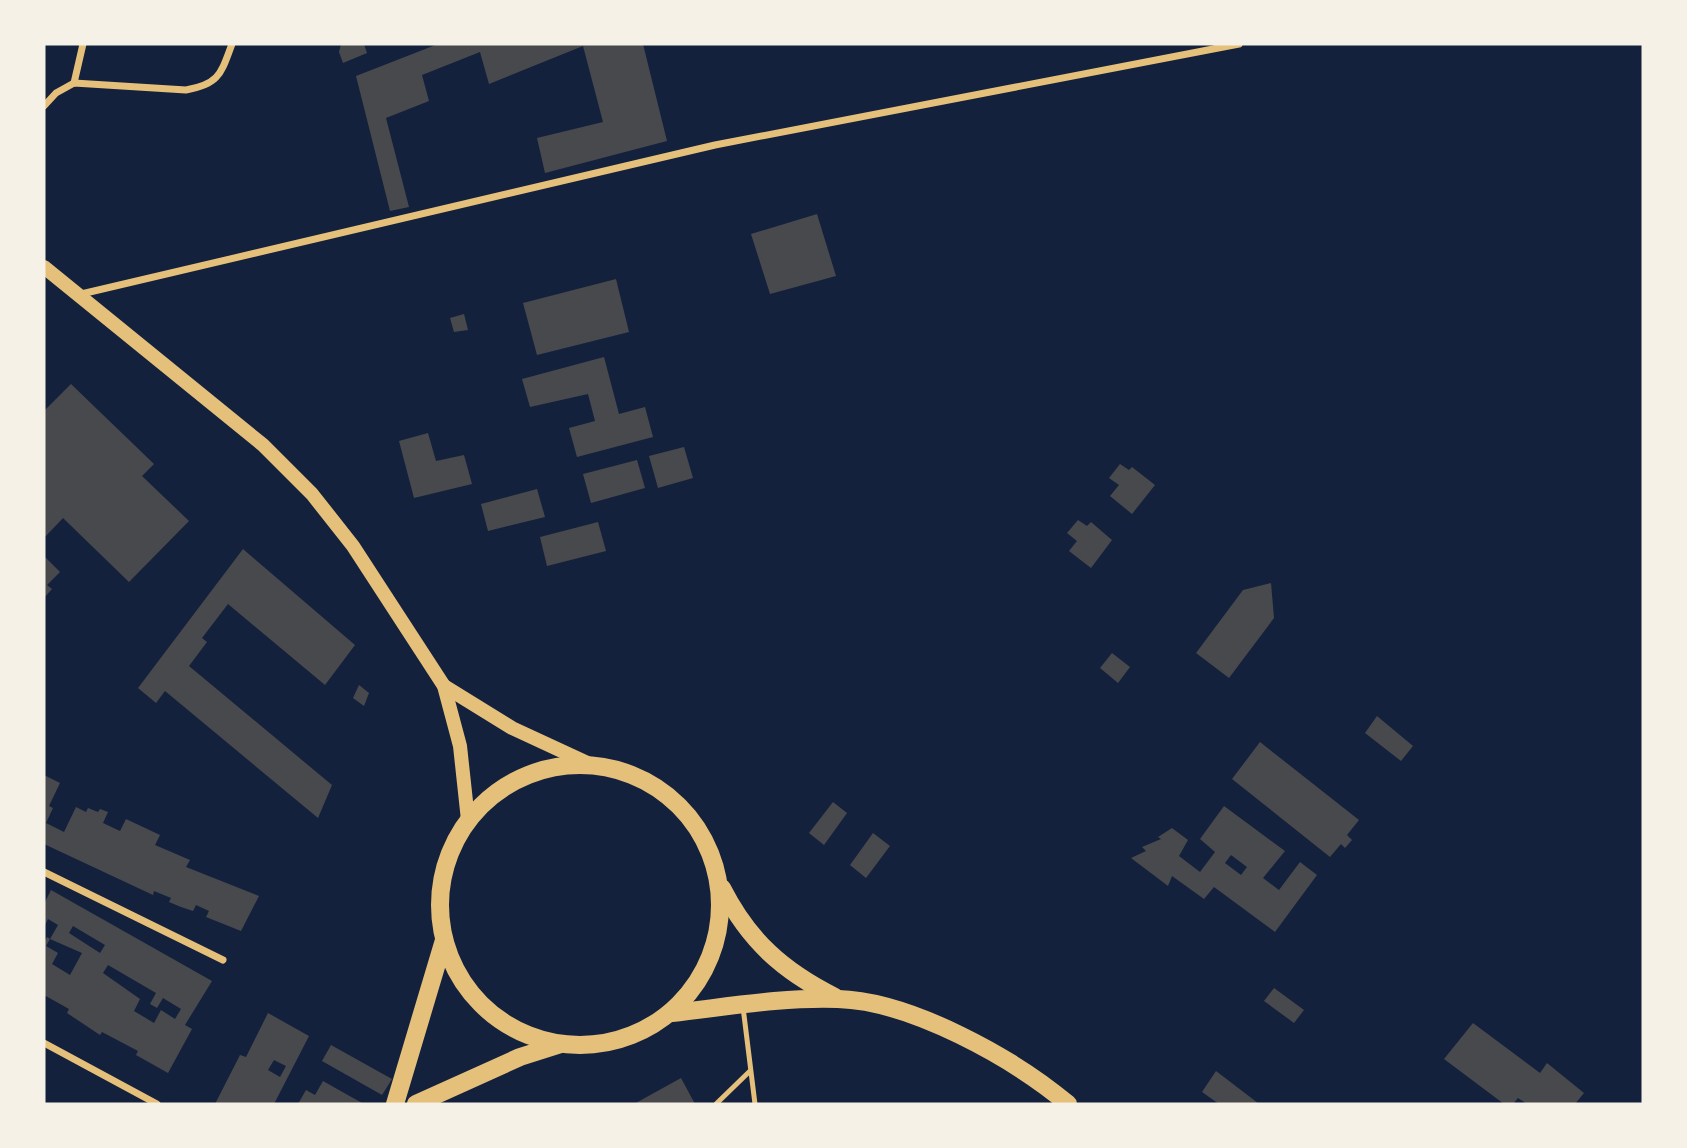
<svg xmlns="http://www.w3.org/2000/svg" width="1687" height="1148" viewBox="0 0 1687 1148" font-family="Manrope,sans-serif">
  <style>
    .building { fill: #48494c; fill-rule: evenodd }
    .lines { fill: none; stroke-linecap: round; stroke-linejoin: round }
    .service { stroke: #e5c07b; stroke-width: 5 }
    .minor { stroke: #e5c07b; stroke-width: 7 }
    .secondary { stroke: #e5c07b; stroke-width: 14 }
    .primary { stroke: #e5c07b; stroke-width: 18 }
  </style>
  <rect width="100%" height="100%" fill="#14213d"/>
  <g class="building">
    <path d="M341,44h23l3,9 -24,10 -4,-11z"/>
    <path d="M438,44h205l24,97 -122,32 -8,-35 66,-16 -20,-76 -94,38 -9,-32 -58,23 7,26 -43,17 23,89 -19,4 -34,-135z"/>
    <path d="M817,214l19,62 -66,18 -19,-60z"/>
    <path d="M616,279l13,53 -92,23 -14,-52z"/>
    <path d="M464,314l4,16 -14,2 -4,-14z"/>
    <path d="M604,357l15,57 26,-7 8,30 -76,20 -8,-29 26,-7 -7,-27 -58,13 -8,-28z"/>
    <path d="M71,384l83,80 -12,12 47,45 -60,61 -66,-64 -19,20v-127z"/>
    <path d="M428,433l8,28 28,-6 8,29 -58,14 -15,-57z"/>
    <path d="M684,447l9,31 -35,10 -9,-32z"/>
    <path d="M637,460l8,28 -54,15 -8,-29z"/>
    <path d="M1120,464l9,6 3,-3 23,18 -23,29 -22,-18 9,-11 -10,-7z"/>
    <path d="M537,489l8,28 -57,14 -7,-27z"/>
    <path d="M1078,520l9,6 4,-4 21,18 -21,28 -22,-17 8,-10 -10,-8z"/>
    <path d="M598,522l8,29 -59,15 -7,-29z"/>
    <path d="M243,549l112,96 -30,40 -97,-81 -26,34 5,4 -18,24 143,119 -14,33 -153,-127 -9,12 -18,-15z"/>
    <path d="M44,556l16,16 -13,13 5,4 -8,9z"/>
    <path d="M1271,583l3,35 -45,60 -33,-25 47,-63z"/>
    <path d="M1112,653l18,14 -12,16 -18,-15z"/>
    <path d="M359,685l10,8 -5,13 -11,-8z"/>
    <path d="M1377,716l36,30 -12,15 -36,-28z"/>
    <path d="M1260,742l99,78 -12,15 5,5 -7,8 -4,-4 -11,13 -98,-78z"/>
    <path d="M44,775l16,8 -11,23 4,2 -7,15 18,9 12,-25 10,5 2,-4 10,4 2,-3 8,3 -5,11 17,8 6,-12 34,16 -5,10 35,15 -4,7 73,29 -18,35 -35,-14 3,-6 -13,-6 -3,6 -12,-4 -12,-5 2,-4 -17,-7 -1,4 -109,-51z"/>
    <path d="M833,802l14,11 -23,32 -15,-12z"/>
    <path d="M1224,806l61,45 -22,27 16,12 21,-28 17,13 -42,57 -61,-45 -10,12 -32,-23 -4,10 -37,-28 15,-7 -4,-4 19,-8 -3,-2 14,-9 16,12 -9,16 21,16 15,-20 -15,-13zM1231,855l16,12 -6,8 -16,-12z"/>
    <path d="M873,833l17,13 -24,32 -16,-13z"/>
    <path d="M51,890l161,91 -27,44 7,4 -24,44 -32,-18 2,-4 -36,-19 -2,3 -33,-22 2,-4 -25,-14v-53l3,-5 3,2 8,-14 -10,-6 -4,8v-23zM73,926l32,19 -5,8 -31,-20zM50,939l32,14 -12,22 -18,-11 6,-11 -12,-7zM108,965l48,28 -6,11 7,4 6,-10 18,11 -6,10 -14,-9 -7,13 -20,-12 6,-12 -37,-26z"/>
    <path d="M1274,988l30,22 -10,13 -30,-22z"/>
    <path d="M268,1013l41,23 -35,68h-59l25,-49 6,2zM274,1060l12,6 -6,11 -12,-7z"/>
    <path d="M1473,1023l67,50 7,-10 37,30 -9,11h-48l-9,-6 -5,6h-9l-60,-45z"/>
    <path d="M331,1045l61,34 -10,16 -60,-34z"/>
    <path d="M1216,1071l38,29 5,4h-40l-17,-12z"/>
    <path d="M681,1078l14,26h-61z"/>
    <path d="M323,1081l23,13 18,10h-66l8,-14 9,5z"/>
  </g>
  <g class="lines">
    <g class="service">
      <path d="M743,1007l12,97"/>
      <path d="M716,1104l34,-33"/>
    </g>
    <g class="minor">
      <path d="M74,83l9,-39"/>
      <path d="M44,106l12,-13 18,-10 112,7c34,-6 35,-17 46,-46"/>
      <path d="M77,295l638,-150 524,-101"/>
      <path d="M44,872l179,88"/>
      <path d="M44,1043l113,61"/>
    </g>
    <g class="secondary">
      <path d="M44,267l219,178 49,49 41,52 91,140 16,60 8,74"/>
      <path d="M444,686l68,42 80,37"/>
    </g>
    <g class="primary">
      <circle cx="580" cy="905" r="140"/>
      <path d="M722,888c27,53 61,83 113,109"/>
      <path d="M672,1013c54,-6 111,-16 166,-14 73,2 175,59 230,105"/>
      <path d="M395,1104l49,-164"/>
      <path d="M416,1104l104,-47 41,-13"/>
    </g>
  </g>
  <rect width="1687" height="1148" fill="none" stroke="#f6f1e7" stroke-width="91"/>
</svg>
